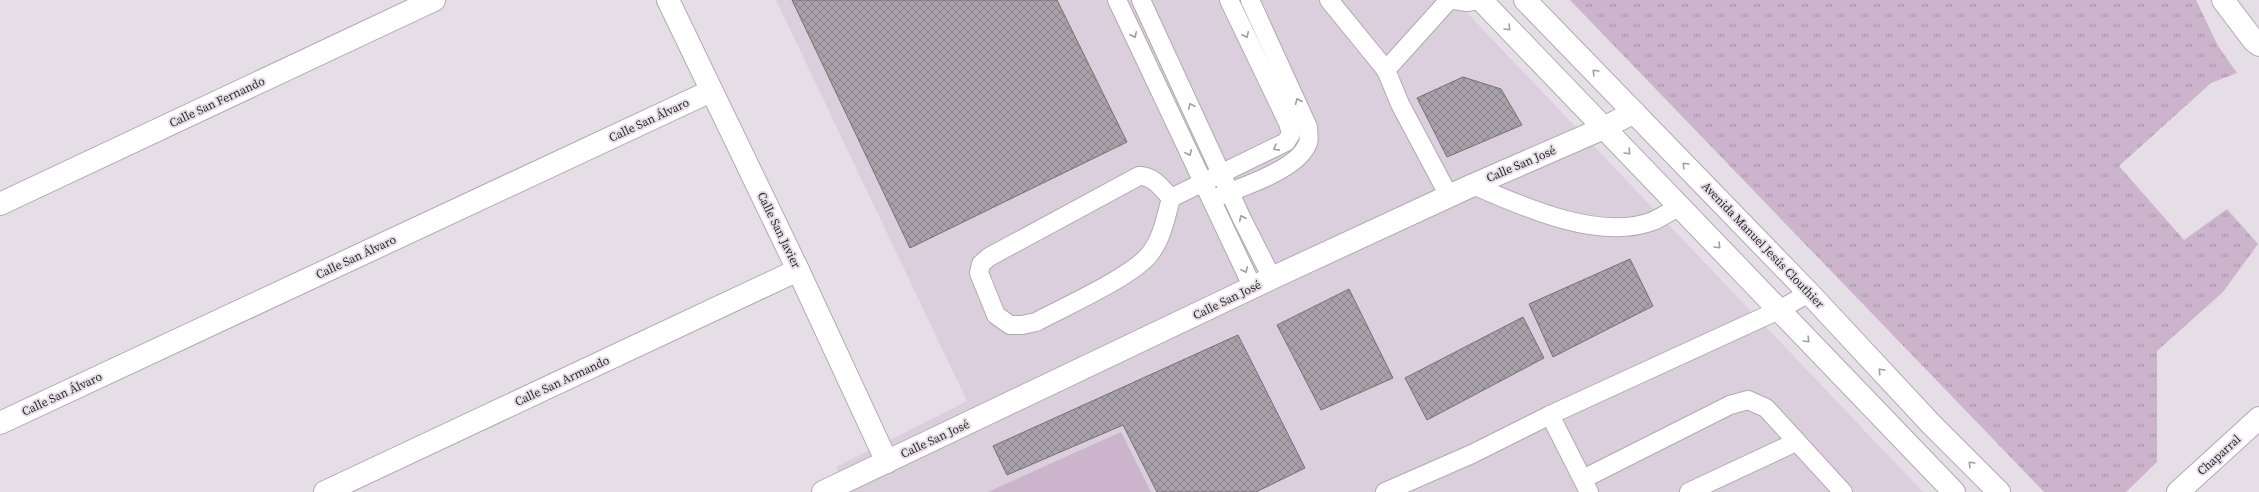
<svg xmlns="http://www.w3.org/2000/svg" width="2259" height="492" viewBox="0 0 2259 492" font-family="'Source Serif 4',serif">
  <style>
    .built { fill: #dccfdd }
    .grass { fill: url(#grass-tufts) }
    .pitch { fill: #cbb4cc }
    .building { fill: url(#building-cross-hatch); stroke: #766f76 }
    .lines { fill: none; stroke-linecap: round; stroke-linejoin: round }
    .service-casing { stroke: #b1a9b1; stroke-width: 20 }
    .minor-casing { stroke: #b1a9b1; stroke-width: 24 }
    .tertiary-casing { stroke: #b1a9b1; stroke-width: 24 }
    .service { stroke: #fff; stroke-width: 18 }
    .minor { stroke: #fff; stroke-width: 22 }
    .tertiary { stroke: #fff; stroke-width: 22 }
    .oneway { stroke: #a09fa0 }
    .labels { text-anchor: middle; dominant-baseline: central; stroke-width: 4; stroke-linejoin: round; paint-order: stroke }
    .street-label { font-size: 12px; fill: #2c292c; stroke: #e6dee7 }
  </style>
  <defs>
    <pattern id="grass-tufts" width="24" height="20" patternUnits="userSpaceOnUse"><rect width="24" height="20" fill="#cbb4cc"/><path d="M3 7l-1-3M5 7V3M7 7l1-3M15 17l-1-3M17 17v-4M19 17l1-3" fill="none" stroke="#a592a6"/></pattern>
    <pattern id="building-cross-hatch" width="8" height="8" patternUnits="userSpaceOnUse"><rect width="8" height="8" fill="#a9a1a9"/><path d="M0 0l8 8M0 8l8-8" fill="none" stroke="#8a838a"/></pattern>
  </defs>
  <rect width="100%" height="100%" fill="#e6dee7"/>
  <path class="built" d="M776,0h679l468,492h-1074l-13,-25 131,-66z"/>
  <path class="grass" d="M1570,0h626l22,46 19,27 -26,10 -92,83 65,74 43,-31 31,35 -35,48 -66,59v111l-31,30h-82z"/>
  <path class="pitch" d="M1121,432l30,60h-163z"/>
  <g class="building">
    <path d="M792,0h265l70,142 -217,106z"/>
    <path d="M1463,77l38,12 21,36 -75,32 -30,-59z"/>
    <path d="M1630,259l23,47 -100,51 -24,-53z"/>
    <path d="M1349,289l44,89 -72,32 -44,-85z"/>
    <path d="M1523,317l21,41 -117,62 -22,-42z"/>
    <path d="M1238,335l67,133 -49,24h-99l-34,-67 -116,50 -14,-29z"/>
  </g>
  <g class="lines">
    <defs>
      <g id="service">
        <path d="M1117,0l136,288"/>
        <path d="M1141,0l101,219 30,59"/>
        <path d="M1329,0l57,70"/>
        <path d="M1449,0l-63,70 14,34 49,92"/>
        <path d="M1454,0l13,2 13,-2"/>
        <path d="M1473,185c48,21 127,57 180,36 9,-4 18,-10 27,-15"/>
        <path d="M1220,196c24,-10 76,-26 87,-51 3,-4 1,-13 1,-18l-58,-127"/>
        <path d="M1171,198c-9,-9 -18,-23 -32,-22l-150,81 -8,7 -2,9 17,42 14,10h12l14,-3c28,-15 95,-45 113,-67 13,-16 17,-38 22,-57l115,-56 5,-8 -3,-11 -59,-123"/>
        <path d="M1583,479l147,-74 18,-5 18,8 77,84"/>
        <path d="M1385,492l87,-38 78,-39"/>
        <path d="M1589,492l-39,-77 229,-105 30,-17"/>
        <path d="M1689,492l107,-50"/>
      </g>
      <g id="minor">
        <path d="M668,0l130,270 89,192"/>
        <path d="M2223,0l31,41 5,4"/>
        <path d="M0,204l434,-204"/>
        <path d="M0,423l711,-332"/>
        <path d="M325,492l473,-222"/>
        <path d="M2178,492l81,-74"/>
      </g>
      <g id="tertiary">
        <path d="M1481,0l473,492"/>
        <path d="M1525,0l284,293 122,131 68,68"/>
        <path d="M823,492l449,-214 201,-93 131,-57 30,-16"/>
      </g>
    </defs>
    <use href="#service" class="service-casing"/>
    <use href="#minor" class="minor-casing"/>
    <use href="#tertiary" class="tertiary-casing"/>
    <use href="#service" class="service"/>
    <use href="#minor" class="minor"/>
    <use href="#tertiary" class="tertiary"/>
  </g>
  <defs><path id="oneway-chevron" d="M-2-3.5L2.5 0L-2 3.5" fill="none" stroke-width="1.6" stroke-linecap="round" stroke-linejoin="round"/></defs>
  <g class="oneway">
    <use href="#oneway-chevron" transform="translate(1508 28) rotate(46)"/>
    <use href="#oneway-chevron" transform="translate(1134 35) rotate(65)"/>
    <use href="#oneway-chevron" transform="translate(1246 35) rotate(64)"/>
    <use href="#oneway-chevron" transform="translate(1595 72) rotate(-134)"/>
    <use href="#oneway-chevron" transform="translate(1298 101) rotate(-113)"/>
    <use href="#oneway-chevron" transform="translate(1191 106) rotate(-115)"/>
    <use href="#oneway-chevron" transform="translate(1276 148) rotate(152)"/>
    <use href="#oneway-chevron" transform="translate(1628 152) rotate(46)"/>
    <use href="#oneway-chevron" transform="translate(1189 153) rotate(65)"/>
    <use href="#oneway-chevron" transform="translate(1685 165) rotate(-134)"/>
    <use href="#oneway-chevron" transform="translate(1242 218) rotate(-115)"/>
    <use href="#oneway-chevron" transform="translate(1718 246) rotate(46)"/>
    <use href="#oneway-chevron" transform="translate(1245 270) rotate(65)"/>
    <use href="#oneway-chevron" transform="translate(1807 340) rotate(46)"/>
    <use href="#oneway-chevron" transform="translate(1881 371) rotate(-133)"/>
    <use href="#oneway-chevron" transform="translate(1971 464) rotate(-135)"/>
  </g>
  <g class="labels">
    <g class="street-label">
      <text transform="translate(217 102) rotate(-25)">Calle San Fernando</text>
      <text transform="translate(649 120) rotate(-25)">Calle San Álvaro</text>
      <text transform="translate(1521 164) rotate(-23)">Calle San José</text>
      <text transform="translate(779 230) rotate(64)">Calle San Javier</text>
      <text transform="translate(1763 245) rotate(46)">Avenida Manuel Jesús Clouthier</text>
      <text transform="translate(356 257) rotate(-25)">Calle San Álvaro</text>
      <text transform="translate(1227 300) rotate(-26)">Calle San José</text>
      <text transform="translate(562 381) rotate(-25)">Calle San Armando</text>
      <text transform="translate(62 394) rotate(-25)">Calle San Álvaro</text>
      <text transform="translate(935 439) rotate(-25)">Calle San José</text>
      <text transform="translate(2219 455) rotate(-42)">Chaparral</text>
    </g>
  </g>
</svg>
